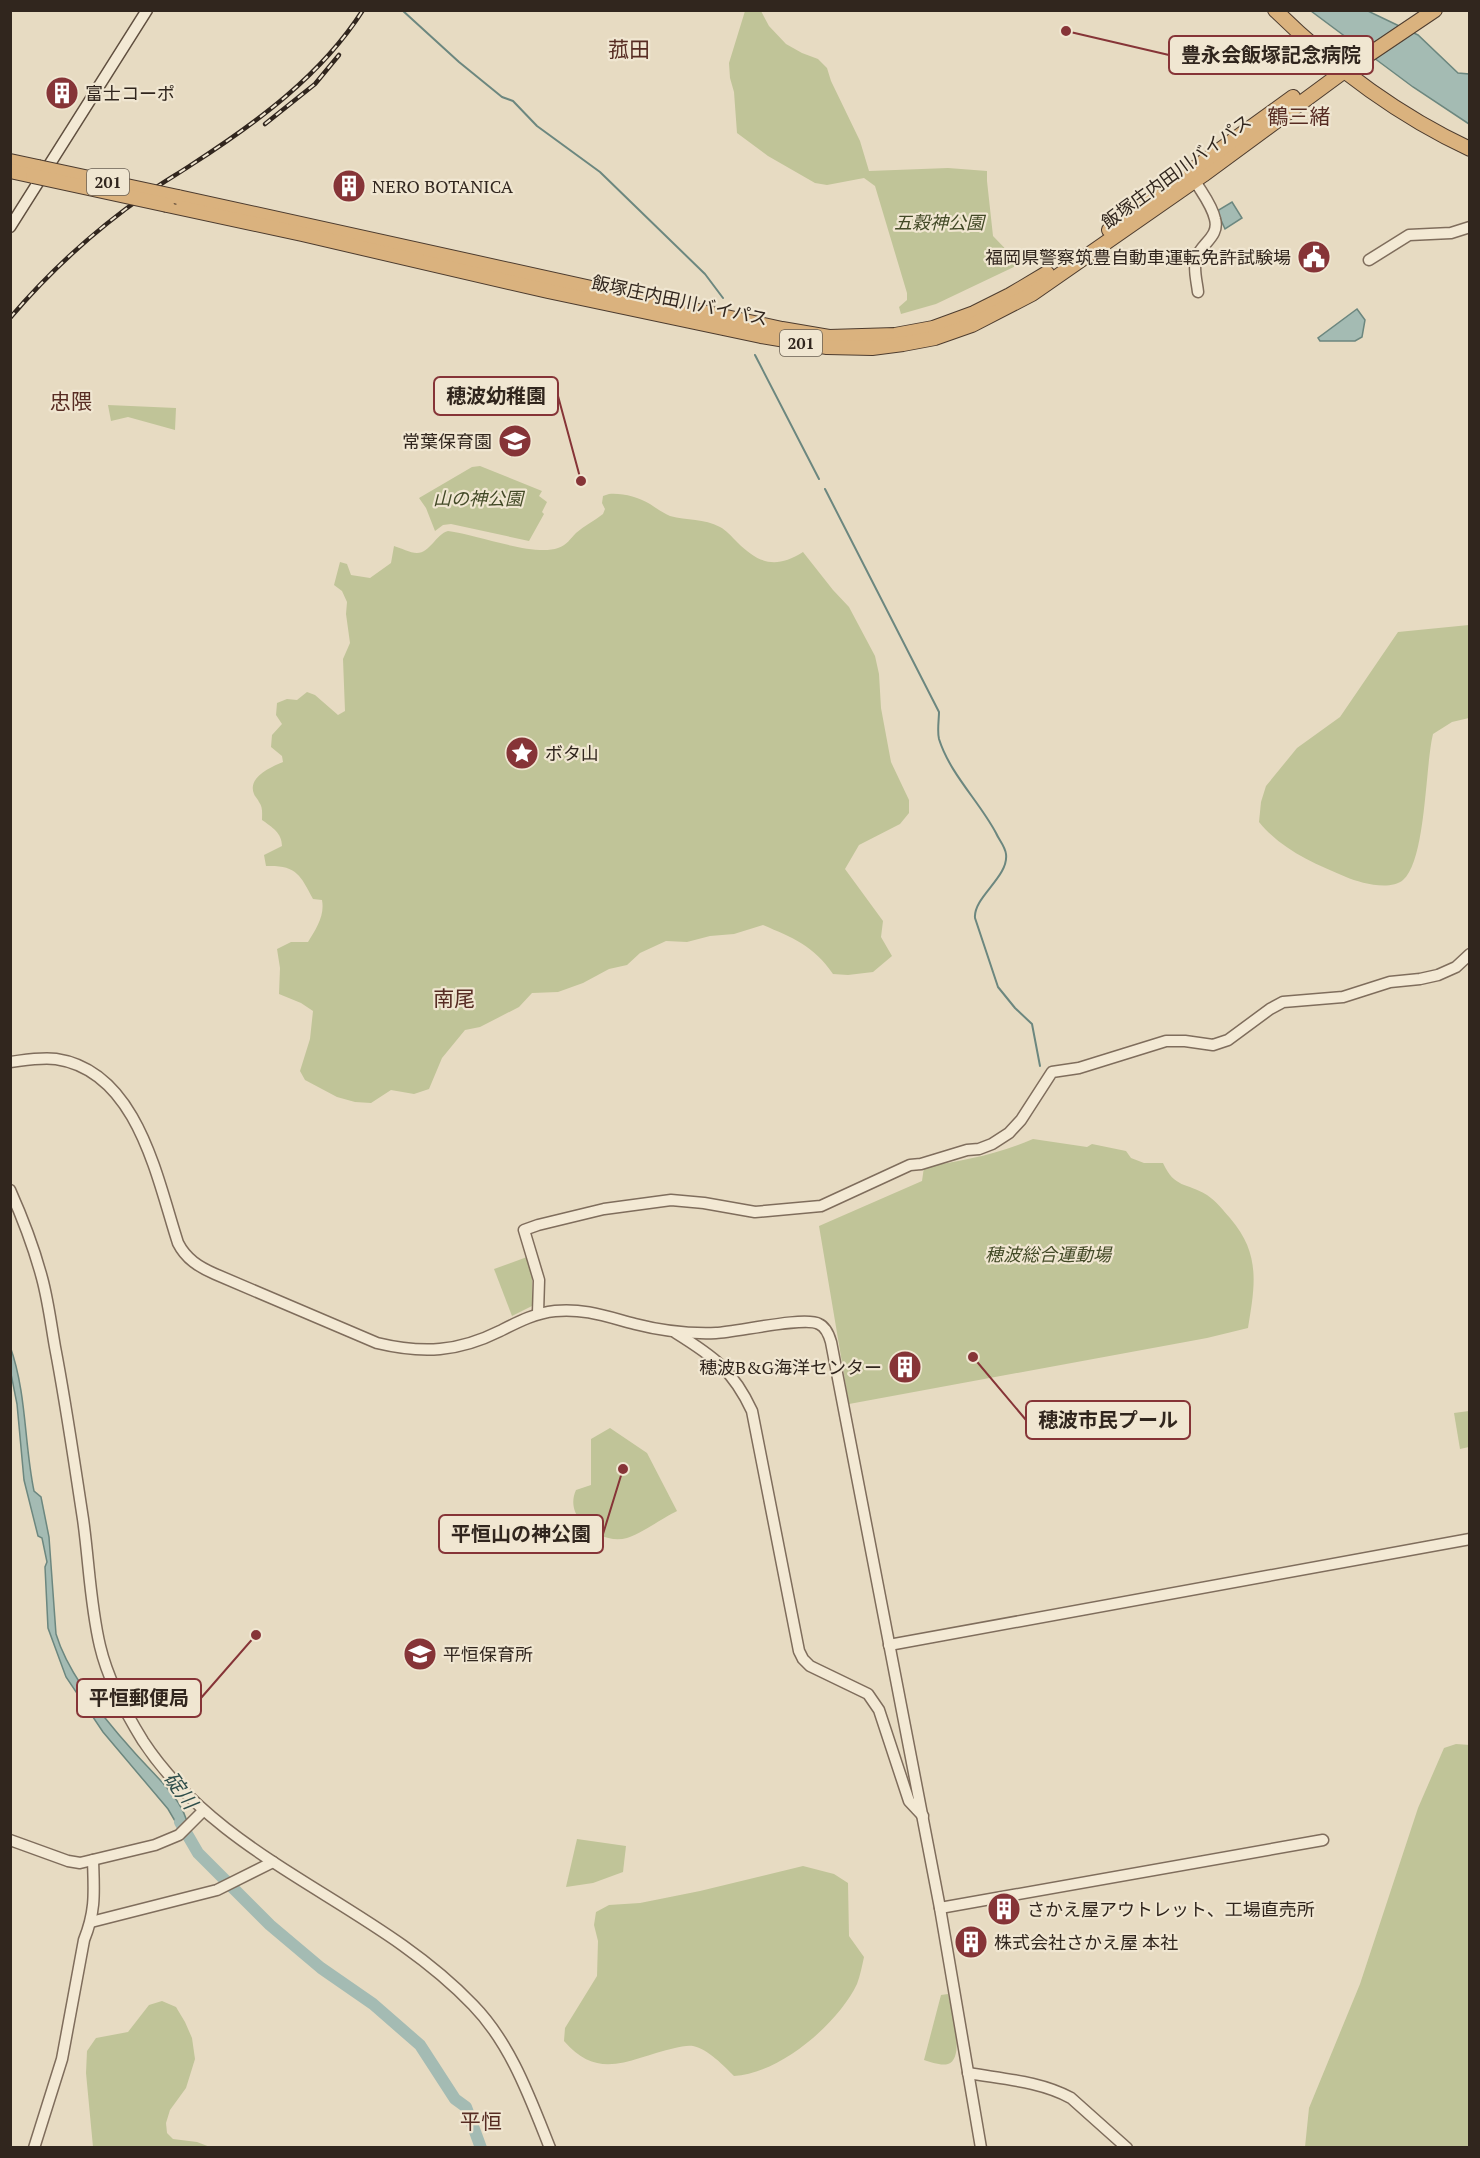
<svg xmlns="http://www.w3.org/2000/svg" width="1480" height="2158" viewBox="0 0 1480 2158" font-family="'PT Serif','Noto Sans JP',serif">
  <style>
    .green { fill: #c0c498 }
    .water { fill: #a4bbb3; stroke: #6c877f; stroke-width: 1.5 }
    .lines { fill: none; stroke-linecap: round; stroke-linejoin: round }
    .stream { stroke: #6c877f; stroke-width: 2 }
    .river { stroke: #a4bbb3; stroke-width: 12 }
    .tertiary-casing { stroke: #7f6d5c; stroke-width: 13 }
    .secondary-casing { stroke: #604f3f; stroke-width: 13 }
    .trunk-casing { stroke: #4d3c2f; stroke-width: 16 }
    .tertiary { stroke: #f3e9d4; stroke-width: 10 }
    .secondary { stroke: #f3e9d4; stroke-width: 10 }
    .trunk { stroke: #dab27e; stroke-width: 14 }
    .rail-casing { stroke: #31261e; stroke-width: 4.5 }
    .rail { stroke: #f0e6d1; stroke-width: 2; stroke-dasharray: 7; stroke-linecap: butt }
    .trunk-bridge-casing { stroke: #4d3c2f; stroke-width: 16; stroke-linecap: butt }
    .trunk-bridge { stroke: #dab27e; stroke-width: 14 }
    .labels { text-anchor: middle; dominant-baseline: central; stroke-width: 4.5; stroke-linejoin: round; paint-order: stroke }
    .shield { fill: #f0e6d1; stroke: #6a6054; stroke-width: 1.5 }
    .shield-label { font-size: 16px; font-weight: bold; fill: #31261e }
    .poi-label { font-size: 18px; fill: #31261e; stroke: #f0e6d1; text-anchor: start }
    .street-label { font-size: 18px; fill: #31261e; stroke: #f0e6d1 }
    .park-label { font-size: 18px; font-style: italic; fill: #434a27; stroke: #f0e6d1 }
    .water-label { font-size: 20px; font-style: italic; fill: #2f4e4b; stroke: #f0e6d1 }
    .quarter-label { font-size: 21px; fill: #572c23; stroke: #f0e6d1 }
    .leader { fill: none; stroke: #863437; stroke-width: 2 }
    .callout-dot { fill: #863437; stroke: #f0e6d1; stroke-width: 2 }
    .callout { fill: #f0e6d1; stroke: #863437; stroke-width: 2 }
    .callout-label { font-size: 20px; text-anchor: middle; font-weight: bold; fill: #31261e }
  </style>
  <rect width="100%" height="100%" fill="#e7dbc2"/>
  <g class="green">
    <path d="M745,11h16l8,15 17,18 16,9 16,6 9,9 4,13 29,60 9,30 79,-3 39,3v10l6,55 27,28 -84,40 -35,10 -2,-7 8,-7v-7l-32,-107 -11,-8 -37,7 -12,-2 -47,-27 -31,-23 -3,-41 -4,-14 -1,-15z"/>
    <path d="M108,405l68,3 -1,22 -47,-13 -17,4z"/>
    <path d="M480,466l62,25 -3,5 8,6 -5,10 2,2 -15,27 -78,-17 -8,1 -8,6 -9,-23 -7,-10 53,-31z"/>
    <path d="M609,494c14,-1 29,3 41,10 6,4 13,9 20,12 17,5 34,2 50,11 6,3 12,10 17,15 22,22 39,27 66,10l30,38 16,17 26,49 4,18 2,34 10,54 18,38v13l-9,11 -41,21 -14,24 38,52 -2,16 11,19 -19,16 -25,3 -15,-1c-20,-29 -40,-36 -70,-49l-29,9 -24,2 -23,6 -21,-1 -26,12 -13,12 -18,4 -26,14 -25,9 -26,1 -13,14 -39,20 -15,3 -23,28 -13,31 -15,5 -23,-4 -20,13 -16,-1 -18,-5 -32,-17 -5,-9 10,-32 3,-28 -12,-8 -22,-9 1,-26 -3,-19 14,-7h17c8,-13 17,-26 14,-42l-9,-1c-13,-25 -17,-34 -47,-33l-2,-11 18,-9c0,-13 -10,-19 -20,-26 0,-6 1,-13 -3,-18 -1,-3 -4,-5 -5,-8 -7,-17 17,-27 29,-32l-1,-6 -11,-9 1,-12 10,-11 -6,-9 1,-12 10,-4 10,1 10,-8 8,3 23,20 7,-4 -2,-52 7,-16 -4,-29 1,-12 -5,-11 -8,-6 6,-23 7,2 4,11 19,3 21,-15 3,-17c7,2 16,7 23,7 13,0 19,-19 31,-22 28,3 85,26 110,17 9,-3 12,-9 18,-15 8,-7 18,-12 27,-19l2,-5 -3,-6 1,-7z"/>
    <path d="M1469,625v93l-17,4 -19,12c-8,33 -7,127 -30,146 -13,11 -43,3 -57,-3 -33,-14 -64,-27 -87,-55l2,-20 5,-16 31,-38 43,-31 58,-85z"/>
    <path d="M1033,1139l54,8 5,-3 34,7 5,7 13,5h19c12,26 23,19 44,32 9,6 16,15 23,23 31,36 25,67 18,110l-41,10 -358,66 -30,-178 103,-45 2,-14c37,-6 73,-12 109,-28z"/>
    <path d="M527,1257l5,20v29l-20,10 -18,-47z"/>
    <path d="M1469,1411v36l-9,2 -6,-36z"/>
    <path d="M610,1428l37,25 30,58c-14,7 -37,23 -50,27 -17,5 -35,-5 -46,-17 -8,-9 -10,-20 -5,-31l15,-5v-46z"/>
    <path d="M1456,1744l14,1 -1,402h-164l4,-39 51,-124 58,-176 26,-60z"/>
    <path d="M577,1839l49,7 -3,26 -30,11 -27,4z"/>
    <path d="M803,1866l31,8 14,9 1,53 15,21c-2,9 -4,19 -7,27 -19,40 -78,90 -123,92 -10,-10 -26,-27 -41,-30 -5,-1 -13,1 -18,2 -43,9 -75,35 -111,-7l1,-13 32,-52 1,-35 -4,-16 2,-13 13,-7 31,-2 60,-12z"/>
    <path d="M948,1994c3,14 18,64 0,70 -7,2 -17,-2 -24,-4l17,-65z"/>
    <path d="M162,2001l14,6 9,15 7,16 3,21 -9,29 -16,22 -4,13 1,10 6,6 24,3 13,5h-117l-7,-74 1,-22 9,-13 32,-6 21,-27z"/>
  </g>
  <g class="water">
    <path d="M1311,11h57l50,24 40,38 11,1v50l-56,-37z"/>
    <path d="M1232,202l10,16 -17,11 -8,-18z"/>
    <path d="M1357,309l8,11 -3,17 -7,4h-35l-2,-3z"/>
    <path d="M10,1346c17,48 14,97 24,145l7,6 8,40 7,97c12,40 50,87 78,118 13,15 36,36 45,52 4,6 7,14 9,21l-6,8 -14,-24 -65,-77 -37,-55 -18,-49 -3,-61 2,-5 -5,-24 -4,-2 -14,-56 -7,-76 -6,-30z"/>
  </g>
  <g class="lines">
    <g class="stream">
      <path d="M402,10l57,52 43,35 11,4 24,25 63,46 105,102 18,24"/>
      <path d="M755,355l64,124"/>
      <path d="M825,489l114,223c0,8 -2,19 0,27 11,35 40,62 57,94 3,7 9,13 10,21 3,23 -33,43 -31,64l23,69 17,21 17,16 8,42"/>
    </g>
    <path class="river" d="M180,1822l18,31 72,72 51,43 52,36 47,41 35,54 11,8 15,41"/>
    <defs>
      <g id="tertiary">
        <path d="M1195,181c7,12 17,24 20,38 5,18 -15,25 -19,40 -3,10 1,23 2,33"/>
        <path d="M1369,260l40,-25 42,-2 19,-6"/>
        <path d="M10,1062c16,-2 31,-5 46,-3 82,12 101,120 122,184 8,16 21,24 37,31l162,69c46,11 81,9 123,-12 18,-9 35,-18 55,-20 29,-3 53,6 80,13 27,7 54,10 81,9 21,-1 89,-17 103,-9 7,3 10,11 12,18l109,566 41,240"/>
        <path d="M10,1190c13,29 24,58 32,88 6,22 9,46 13,69 11,57 19,114 28,172 6,42 7,85 17,127 8,34 25,66 43,95 80,122 232,161 330,264 38,39 57,93 77,143"/>
        <path d="M538,1313l1,-33 -15,-50 14,-5 66,-16 67,-9 33,3 51,9 66,-6 89,-41 11,-1 46,-14 12,-1 13,-5 17,-11 12,-13 31,-48 27,-4 87,-27h19l28,4 15,-5 42,-31 13,-7 60,-5 47,-15 30,-3 18,-4 18,-8 14,-13"/>
        <path d="M676,1333c37,23 57,37 76,78l47,240 4,8 7,7 58,28 11,16 30,91 14,15"/>
        <path d="M889,1645l581,-106"/>
        <path d="M10,1840l58,21 12,2 75,-18 24,-10 24,-24"/>
        <path d="M940,1908l383,-68"/>
        <path d="M91,1922l126,-32 56,-28"/>
        <path d="M968,2073c34,6 72,8 103,25l56,50"/>
        <path d="M34,2148l28,-89 22,-119c12,-30 10,-48 9,-80"/>
      </g>
      <path id="secondary" d="M10,227l137,-217"/>
      <g id="trunk">
        <path d="M1275,10c57,56 122,105 195,139"/>
        <path d="M10,161l28,6"/>
        <path d="M10,171l23,5"/>
        <path d="M178,197l445,98 159,34 47,8 66,-2 38,-7 41,-15 36,-18 37,-22"/>
        <path d="M167,205l135,29 246,57 213,45 66,11 45,1 31,-4 32,-6 37,-13 60,-31 171,-119 140,-103 92,-62"/>
        <path d="M1109,230l184,-133"/>
      </g>
    </defs>
    <use href="#tertiary" class="tertiary-casing"/>
    <use href="#secondary" class="secondary-casing"/>
    <use href="#trunk" class="trunk-casing"/>
    <use href="#tertiary" class="tertiary"/>
    <use href="#secondary" class="secondary"/>
    <use href="#trunk" class="trunk"/>
    <defs>
      <g id="rail">
        <path d="M265,124l50,-40 24,-29"/>
        <path d="M10,318c40,-47 85,-88 135,-123 15,-11 31,-20 46,-30 65,-42 130,-89 172,-155"/>
      </g>
    </defs>
    <use href="#rail" class="rail-casing"/>
    <use href="#rail" class="rail"/>
    <defs>
      <g id="trunk-bridge">
        <path d="M38,167l140,30"/>
        <path d="M33,176l134,29"/>
      </g>
    </defs>
    <use href="#trunk-bridge" class="trunk-bridge-casing"/>
    <use href="#trunk-bridge" class="trunk-bridge"/>
  </g>
  <defs>
    <symbol id="building-disc" viewBox="-11 -11 22 22"><circle r="9.5" fill="#863437" stroke="#f0e6d1"/><path d="M-4-6H4V6H1V3H-1V6H-4ZM-2.5-4.3h1.7v1.8h-1.7ZM.8-4.3h1.7v1.8H.8ZM-2.5-1h1.7V.8h-1.7ZM.8-1h1.7V.8H.8Z" fill="#fff"/></symbol>
    <symbol id="civic-disc" viewBox="-11 -11 22 22"><circle r="9.5" fill="#863437" stroke="#f0e6d1"/><path d="M-.6-6.5H3V-4.5H.6V-3L4-1V1h2V6H-6V1h2V-1L-.6-3ZM-1.2 2.5V6h2.4V2.5Z" fill="#fff"/></symbol>
    <symbol id="school-disc" viewBox="-11 -11 22 22"><circle r="9.5" fill="#863437" stroke="#f0e6d1"/><path d="M0-5L7-2L0 1L-7-2ZM-4 1L0 2.5L4 1V4Q0 6-4 4Z" fill="#fff"/></symbol>
    <symbol id="sight-disc" viewBox="-11 -11 22 22"><circle r="9.5" fill="#863437" stroke="#f0e6d1"/><path d="M0-6L1.8-2.2L6-1.7L2.9 1.2L3.7 5.4L0 3.3L-3.7 5.4L-2.9 1.2L-6-1.7L-1.8-2.2Z" fill="#fff"/></symbol>
  </defs>
  <g fill-rule="evenodd">
    <use href="#building-disc" x="43" y="74" width="38" height="38"/>
    <use href="#building-disc" x="330" y="167" width="38" height="38"/>
    <use href="#civic-disc" x="1295" y="238" width="38" height="38"/>
    <use href="#school-disc" x="496" y="422" width="38" height="38"/>
    <use href="#sight-disc" x="503" y="734" width="38" height="38"/>
    <use href="#building-disc" x="886" y="1348" width="38" height="38"/>
    <use href="#school-disc" x="401" y="1635" width="38" height="38"/>
    <use href="#building-disc" x="985" y="1890" width="38" height="38"/>
    <use href="#building-disc" x="952" y="1923" width="38" height="38"/>
  </g>
  <g class="labels">
    <g class="shield">
      <rect x="87" y="169" width="42" height="26" rx="4.5"/>
      <rect x="780" y="330" width="42" height="26" rx="4.5"/>
    </g>
    <g class="shield-label">
      <text x="108" y="182">201</text>
      <text x="801" y="343">201</text>
    </g>
    <g class="poi-label">
      <text x="85" y="93">富士コーポ</text>
      <text x="372" y="186">NERO BOTANICA</text>
      <text x="1291" y="257" text-anchor="end">福岡県警察筑豊自動車運転免許試験場</text>
      <text x="492" y="441" text-anchor="end">常葉保育園</text>
      <text x="545" y="753">ボタ山</text>
      <text x="882" y="1367" text-anchor="end">穂波B&amp;G海洋センター</text>
      <text x="443" y="1654">平恒保育所</text>
      <text x="1027" y="1909">さかえ屋アウトレット、工場直売所</text>
      <text x="994" y="1942">株式会社さかえ屋 本社</text>
    </g>
    <g class="street-label">
      <text transform="translate(1176 171) rotate(-36)">飯塚庄内田川バイパス</text>
      <text transform="translate(680 300) rotate(12)">飯塚庄内田川バイパス</text>
    </g>
    <g class="park-label">
      <text x="939" y="222">五穀神公園</text>
      <text x="478" y="498">山の神公園</text>
      <text x="1048" y="1254">穂波総合運動場</text>
    </g>
    <g class="water-label">
      <text transform="translate(181 1790) rotate(54)">碇川</text>
    </g>
    <g class="quarter-label">
      <text x="629" y="49">菰田</text>
      <text x="1299" y="116">鶴三緒</text>
      <text x="71" y="401">忠隈</text>
      <text x="454" y="998">南尾</text>
      <text x="481" y="2121">平恒</text>
    </g>
  </g>
  <path class="leader" d="M1066 31L1169 55M581 481L558 396M973 1357L1026 1420M623 1469L603 1534M256 1635L201 1698"/>
  <g class="callout-dot">
    <circle cx="1066" cy="31" r="6"/>
    <circle cx="581" cy="481" r="6"/>
    <circle cx="973" cy="1357" r="6"/>
    <circle cx="623" cy="1469" r="6"/>
    <circle cx="256" cy="1635" r="6"/>
  </g>
  <g class="callout">
    <rect x="1169" y="36" width="204" height="38" rx="6"/>
    <rect x="434" y="377" width="124" height="38" rx="6"/>
    <rect x="1026" y="1401" width="164" height="38" rx="6"/>
    <rect x="439" y="1515" width="164" height="38" rx="6"/>
    <rect x="77" y="1679" width="124" height="38" rx="6"/>
  </g>
  <g class="callout-label">
    <text x="1271" y="62">豊永会飯塚記念病院</text>
    <text x="496" y="403">穂波幼稚園</text>
    <text x="1108" y="1427">穂波市民プール</text>
    <text x="521" y="1541">平恒山の神公園</text>
    <text x="139" y="1705">平恒郵便局</text>
  </g>
  <rect width="1480" height="2158" fill="none" stroke="#31261e" stroke-width="24"/>
</svg>
